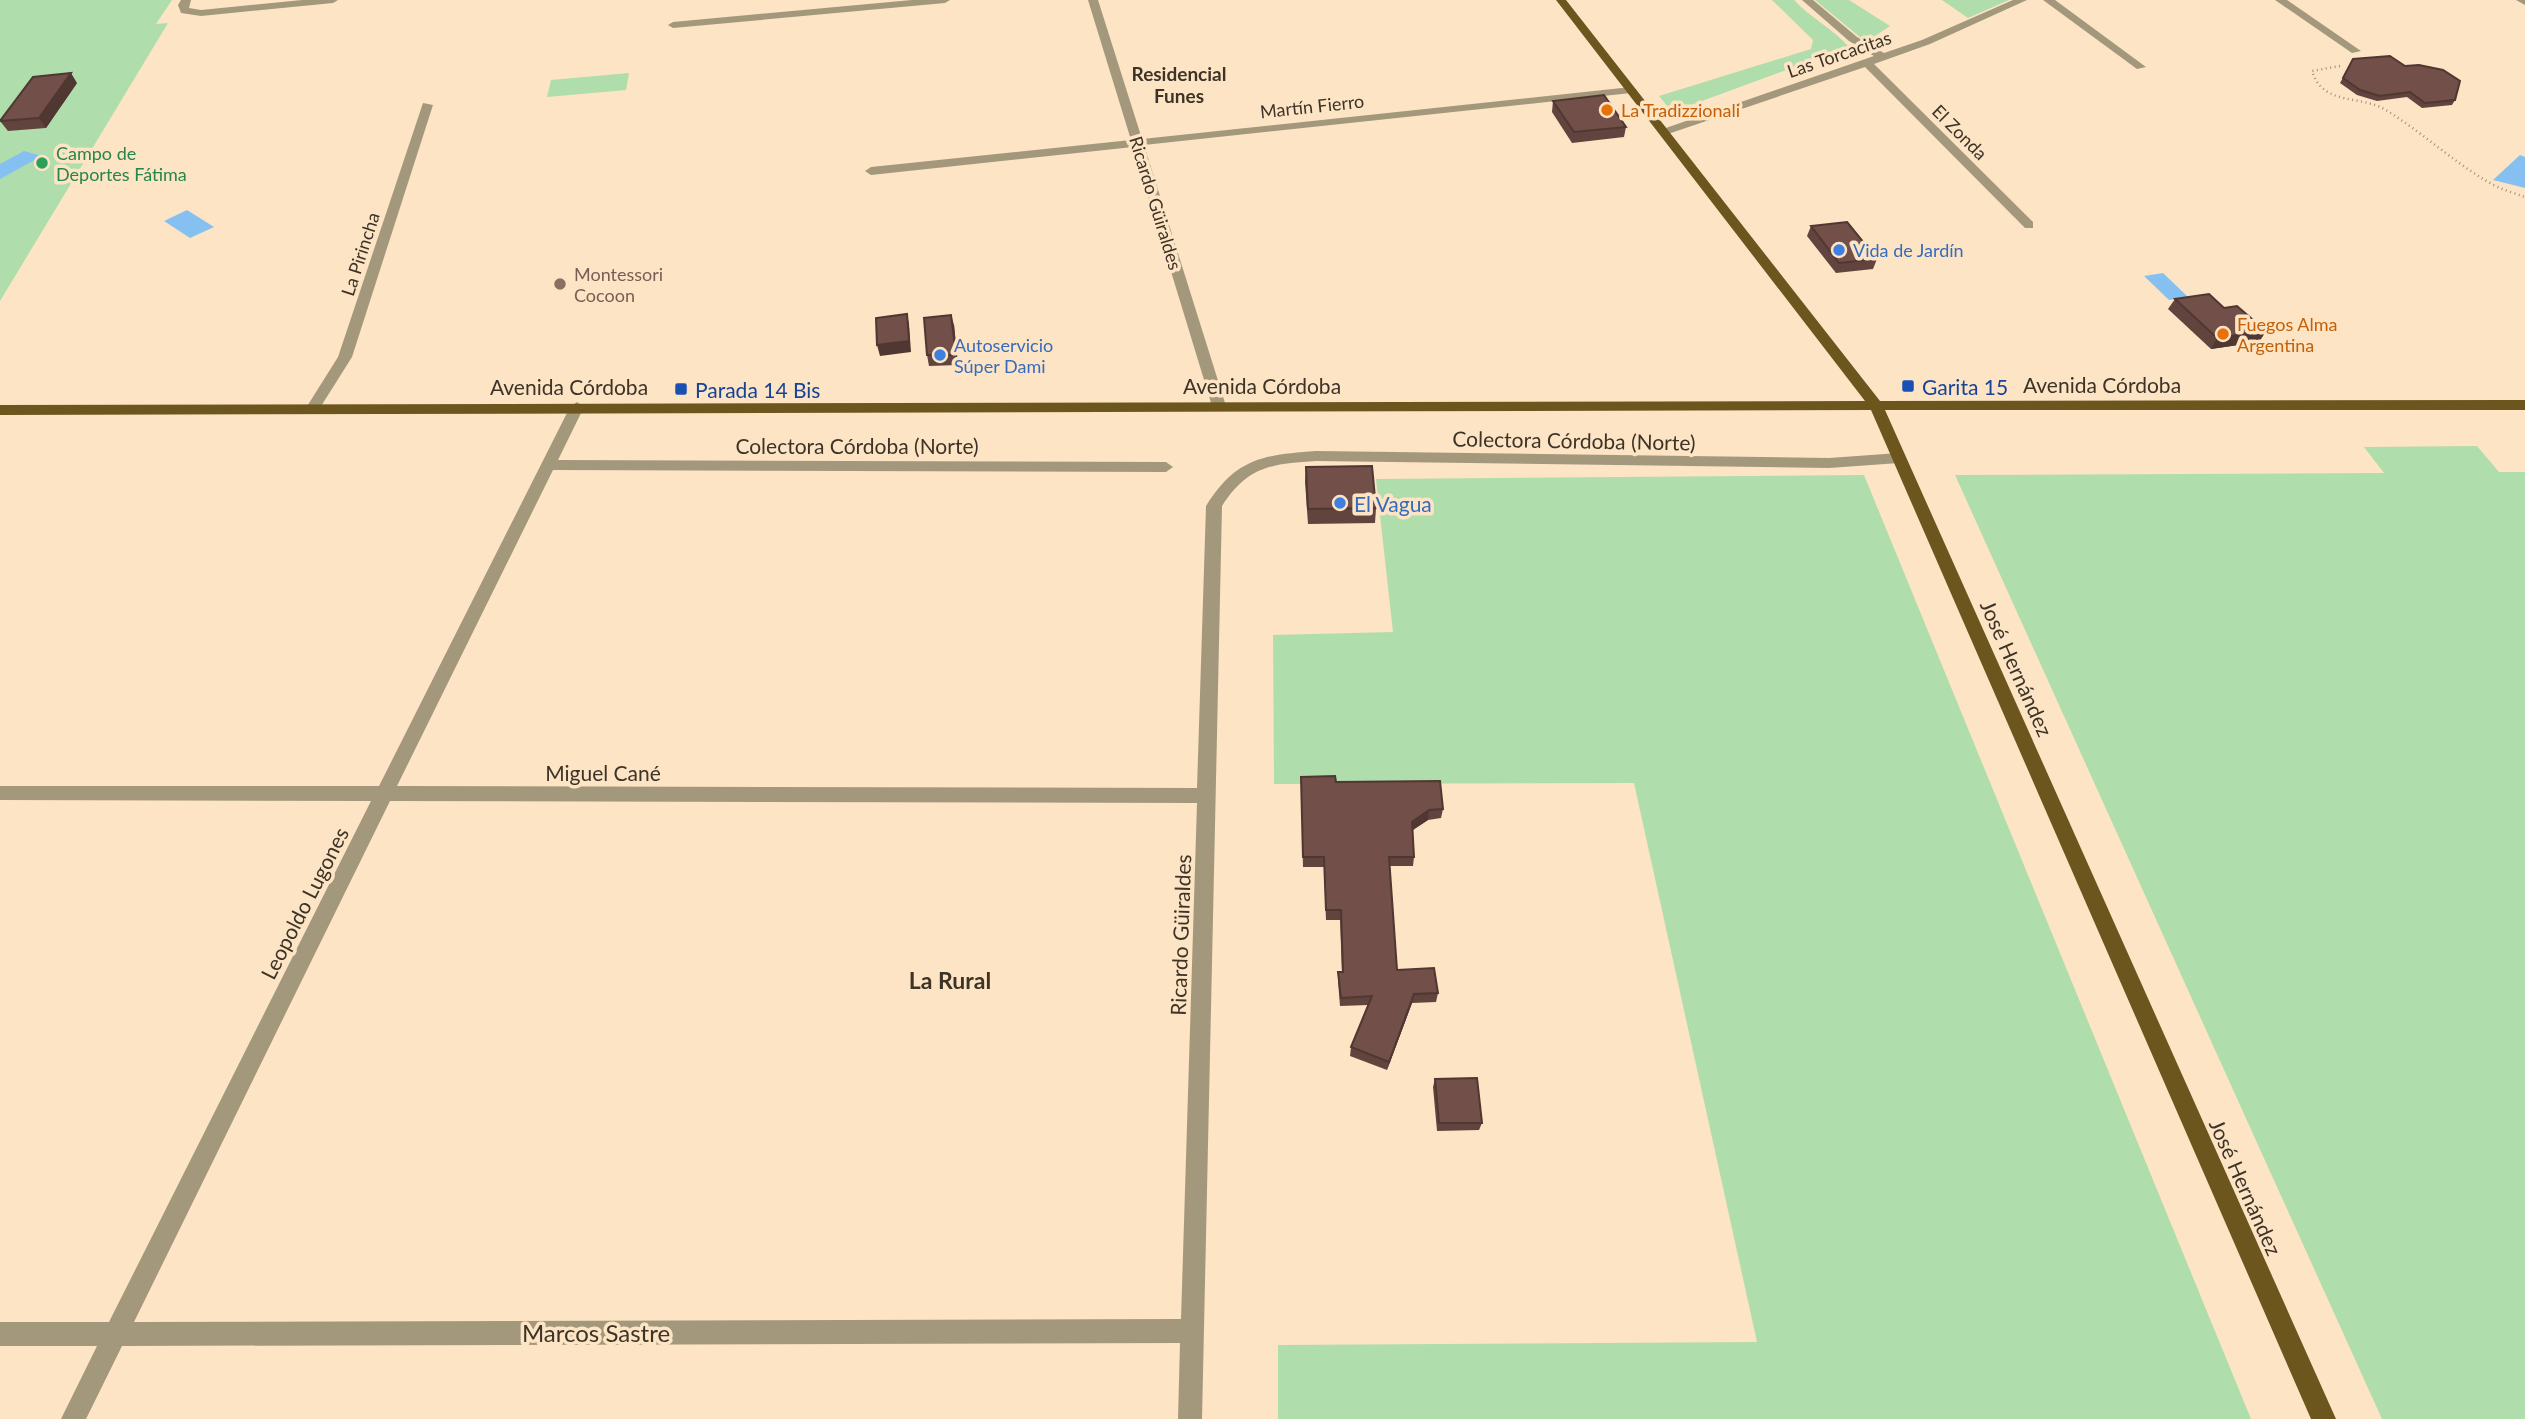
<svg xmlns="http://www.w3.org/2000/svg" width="2525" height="1419" viewBox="0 0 2525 1419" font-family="Lato,sans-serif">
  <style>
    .green { fill: #b0ddac }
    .water { fill: #86c0f1 }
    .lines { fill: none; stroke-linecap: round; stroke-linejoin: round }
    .path { stroke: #a08f79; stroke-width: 2.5; stroke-dasharray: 1 3.5; stroke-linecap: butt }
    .minor { fill: #a4987c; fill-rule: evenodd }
    .major { fill: #6c561e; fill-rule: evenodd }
    .wall { fill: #62443e }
    .shaded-wall { fill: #503732 }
    .building { fill: #724f48; stroke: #503732; stroke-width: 2 }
    .food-dot { fill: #e8710a; stroke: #fce4c4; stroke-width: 2.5 }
    .leisure-dot { fill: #2e9e5b; stroke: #fce4c4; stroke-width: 2.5 }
    .shop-dot { fill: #3f7fe0; stroke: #fce4c4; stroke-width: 2.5 }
    .education-dot { fill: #8d6e63; stroke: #fce4c4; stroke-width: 2.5 }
    .transit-dot { fill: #1a4fb4; stroke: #fce4c4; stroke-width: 2.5 }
    .labels { text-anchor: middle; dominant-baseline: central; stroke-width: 7; stroke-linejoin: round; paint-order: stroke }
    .far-street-label { font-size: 18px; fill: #3d3327; stroke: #fce4c4 }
    .far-food-label { font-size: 18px; fill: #c56008; stroke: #fce4c4; text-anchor: start }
    .far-leisure-label { font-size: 18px; fill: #27864d; stroke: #fce4c4; text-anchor: start }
    .far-shop-label { font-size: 18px; fill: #366cbe; stroke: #fce4c4; text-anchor: start }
    .far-education-label { font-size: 18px; fill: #785e54; stroke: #fce4c4; text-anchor: start }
    .far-neighbourhood-label { font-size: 19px; font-weight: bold; fill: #3d3327; stroke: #fce4c4 }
    .street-label { font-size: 21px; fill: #3d3327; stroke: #fce4c4 }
    .transit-label { font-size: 21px; fill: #164399; stroke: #fce4c4; text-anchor: start }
    .shop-label { font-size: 21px; fill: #366cbe; stroke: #fce4c4; text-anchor: start }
    .neighbourhood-label { font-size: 23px; font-weight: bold; fill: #3d3327; stroke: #fce4c4 }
    .near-street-label { font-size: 24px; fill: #3d3327; stroke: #fce4c4 }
  </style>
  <rect width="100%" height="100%" fill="#fce4c4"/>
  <g class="green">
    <path d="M0,0h172l-16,24 12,-1 -168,278z"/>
    <path d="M1772,0h22c17,18 39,29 55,47l-177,65 -13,-16 152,-47 2,-9z"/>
    <path d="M1815,0h34l41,26 -24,16z"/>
    <path d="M1942,0h67l-41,18z"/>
    <path d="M629,73l-3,17 -79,7 4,-17z"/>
    <path d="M2477,446l22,26h26v947h-143l-427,-944 429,-2 -20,-26z"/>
    <path d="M1864,475l387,944h-973v-74l479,-3 -123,-559 -360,1 -1,-149 120,-3 -17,-153z"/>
  </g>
  <g class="water">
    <path d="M24,151l18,5 -42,23v-15z"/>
    <path d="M2520,155l5,2v31l-32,-8z"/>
    <path d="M187,210l27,17 -24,11 -26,-17z"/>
    <path d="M2163,273l25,24 -19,3 -25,-24z"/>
  </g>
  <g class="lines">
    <path class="path" d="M2340,66l-28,5c11,35 48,24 72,38 37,22 69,53 106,74 10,6 24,10 35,14"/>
    <g class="minor">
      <path d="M181,0h10l-2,8 12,2 101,-10h36l-5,3 -132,13 -20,-3 -3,-8z"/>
      <path d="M912,0h38l-5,3 -272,25 -5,-3 5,-3z"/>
      <path d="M1088,0h10l44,139 489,-52 6,3 -6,3 -487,52 82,261 -7,5 -7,-5 -79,-259 -262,28 -6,-4 6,-4 260,-27z"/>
      <path d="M1802,0h11l44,37 27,16 38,-13 91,-40h14l-97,44 -56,20 159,158v6h-8l-160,-161 -197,67h-8v-4l214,-74 -25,-15z"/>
      <path d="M2043,0h12l91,67 -9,2z"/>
      <path d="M2275,0h12l74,51 -9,2z"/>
      <path d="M2516,0h9v5z"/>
      <path d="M423,103l10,2 -81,252 -34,54h-10l-2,-3 32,-51z"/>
      <path d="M577,402l7,5 -26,53 608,2 7,5 -7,5 -613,-2 -156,316 800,2 9,-282c30,-48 57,-51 110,-55l513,7 70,-5 7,5 -7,5 -70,5 -513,-7c-45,3 -68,5 -94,45l-20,913h-24l2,-76 -1058,3 -36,73h-25l36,-73h-97v-24h109l262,-521 -371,-1v-14h379l191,-379zM390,801l807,2 -16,516 -1047,3z"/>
    </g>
    <path class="major" d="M1556,0h10l314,401 645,-1v10h-640l451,1009h-25l-440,-1009 -1871,5v-10l1865,-4z"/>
  </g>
  <g class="wall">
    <path d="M2353,59l102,41 -3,5 -30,3 -15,-11 -30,4 -20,-6 -17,-12z"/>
    <path d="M77,83l-31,45 -38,3 -8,-10z"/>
    <path d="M1553,101l73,26 -2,10 -52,6 -20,-31z"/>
    <path d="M1811,226l66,33 -4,10 -37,4 -29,-37z"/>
    <path d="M2175,299l49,9 42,23 -7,11 -48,7 -43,-40z"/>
    <path d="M954,325l4,40 -29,1 -2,-11z"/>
    <path d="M1306,467l70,41 -1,15 -67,1 -3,-42z"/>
    <path d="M1301,777l35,5 107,27 -2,9 -13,2 -15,10 1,27 -1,9h-23l7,104 41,23 -2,9 -24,1 -25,67 -37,-14 1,-9 17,-42 -28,1 -2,-25v-9h4l-2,-52h-14l-2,-53h-21z"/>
    <path d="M1435,1079l47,44 -3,7 -42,1 -4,-44z"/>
  </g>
  <g class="shaded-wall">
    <path d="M71,73l6,10 -31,45 -7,-10z"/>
    <path d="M907,314l2,10 2,28 -31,4 -3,-11z"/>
    <path d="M951,315l3,10 4,40 -2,-10z"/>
    <path d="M2266,331l-7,11 -48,7 6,-11z"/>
    <path d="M1429,810l-1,10 -17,11 1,-9z"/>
    <path d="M1414,994l-2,9 -25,67 2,-8z"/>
  </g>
  <g class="building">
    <path d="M2390,56l15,10 14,-1 24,5 17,11 -5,19 -30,3 -15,-11 -30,4 -20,-6 -17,-12 10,-19z"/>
    <path d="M71,73l-32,45 -39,3 33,-44z"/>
    <path d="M1604,95l22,32 -52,5 -21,-31z"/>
    <path d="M1847,222l30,37 -38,4 -28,-37z"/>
    <path d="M2209,294l15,14 13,-2 29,25 -49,7 -42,-39z"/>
    <path d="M907,314l2,27 -32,4 -1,-27z"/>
    <path d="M951,315l5,40h-29l-3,-37z"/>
    <path d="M1372,466l4,42 -68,1 -2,-42z"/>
    <path d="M1335,776l1,6 104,-1 3,28 -14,1 -17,12 2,35h-25l8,113 37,-2 4,25 -24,1 -25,68 -38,-15 21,-51 -31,2 -3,-26h5l-2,-62h-15l-2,-53h-21l-2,-80z"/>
    <path d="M1477,1078l5,45h-43l-4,-44z"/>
  </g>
  <g class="food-dot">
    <circle cx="1607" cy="110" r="7"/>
    <circle cx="2223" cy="334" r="7"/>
  </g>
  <circle class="leisure-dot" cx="42" cy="163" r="7"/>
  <g class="shop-dot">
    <circle cx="1839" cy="250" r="7"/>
    <circle cx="940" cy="355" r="7"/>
    <circle cx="1340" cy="503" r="7"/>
  </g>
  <circle class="education-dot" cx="560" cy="284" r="7"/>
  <g class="transit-dot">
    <rect x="1901" y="379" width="14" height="14" rx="3.5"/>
    <rect x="674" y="382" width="14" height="14" rx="3.5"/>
  </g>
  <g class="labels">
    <g class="far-street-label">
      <text transform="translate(1839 54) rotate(-19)">Las Torcacitas</text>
      <text transform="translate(1312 106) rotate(-6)">Martín Fierro</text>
      <text transform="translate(1960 132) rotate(45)">El Zonda</text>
      <text transform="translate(1156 203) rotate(73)">Ricardo Güiraldes</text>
      <text transform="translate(360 254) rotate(-72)">La Pirincha</text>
    </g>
    <g class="far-food-label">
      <text x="1621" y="110">La Tradizzionali</text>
      <text x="2237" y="324">Fuegos Alma<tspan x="2237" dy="21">Argentina</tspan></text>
    </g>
    <g class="far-leisure-label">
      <text x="56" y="153">Campo de<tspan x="56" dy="21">Deportes Fátima</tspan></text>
    </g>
    <g class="far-shop-label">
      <text x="1853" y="250">Vida de Jardín</text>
      <text x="954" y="345">Autoservicio<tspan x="954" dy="21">Súper Dami</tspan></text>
    </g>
    <g class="far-education-label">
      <text x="574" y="274">Montessori<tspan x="574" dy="21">Cocoon</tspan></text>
    </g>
    <g class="far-neighbourhood-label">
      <text x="1179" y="73">Residencial<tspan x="1179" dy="22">Funes</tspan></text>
    </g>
    <g class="street-label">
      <text x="2102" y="384">Avenida Córdoba</text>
      <text x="1262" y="385">Avenida Córdoba</text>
      <text x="569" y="386">Avenida Córdoba</text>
      <text transform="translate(1574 440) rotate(1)">Colectora Córdoba (Norte)</text>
      <text x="857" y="445">Colectora Córdoba (Norte)</text>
      <text transform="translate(2017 668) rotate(66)">José Hernández</text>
      <text x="603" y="772">Miguel Cané</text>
      <text transform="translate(304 903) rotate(-63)">Leopoldo Lugones</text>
      <text transform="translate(1180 935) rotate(-88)">Ricardo Güiraldes</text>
      <text transform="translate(2246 1187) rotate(66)">José Hernández</text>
    </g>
    <g class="transit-label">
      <text x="1922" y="386">Garita 15</text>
      <text x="695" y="389">Parada 14 Bis</text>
    </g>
    <g class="shop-label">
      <text x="1354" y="503">El Vagua</text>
    </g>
    <g class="neighbourhood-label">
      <text x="950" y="980">La Rural</text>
    </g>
    <g class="near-street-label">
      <text x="596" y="1332">Marcos Sastre</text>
    </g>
  </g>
</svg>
